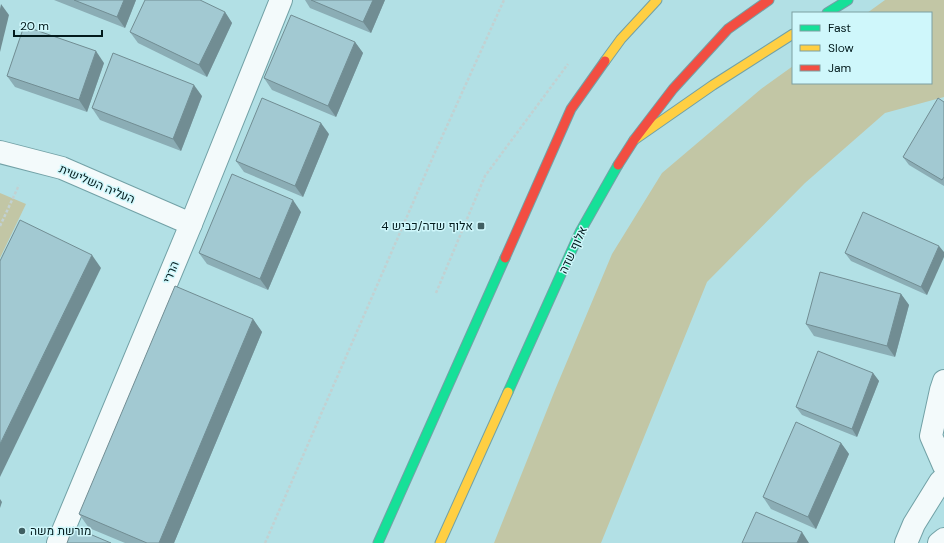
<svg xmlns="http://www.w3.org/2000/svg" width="944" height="543" viewBox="0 0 944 543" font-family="'DM Sans',Heebo,sans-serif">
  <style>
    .green { fill: #c2c6a5 }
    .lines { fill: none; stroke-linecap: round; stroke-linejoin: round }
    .street-casing { stroke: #72a1a6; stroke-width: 24 }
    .fast-casing { stroke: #72a1a6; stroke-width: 11 }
    .slow-casing { stroke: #72a1a6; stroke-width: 11 }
    .jam-casing { stroke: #72a1a6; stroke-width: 11 }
    .path { stroke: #c2d1d2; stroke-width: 2.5; stroke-dasharray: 3 2; stroke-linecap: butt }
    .street { stroke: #f3fafb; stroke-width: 22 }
    .fast { stroke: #16e098; stroke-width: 9 }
    .slow { stroke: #ffcf43; stroke-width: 9 }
    .jam { stroke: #f24e42; stroke-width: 9 }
    .wall { fill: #8badb5 }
    .shaded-wall { fill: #718d93 }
    .building { fill: #a2c9d2; stroke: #718d93 }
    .poi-dot { fill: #405f62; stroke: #cff7fb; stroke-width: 1.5 }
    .labels { text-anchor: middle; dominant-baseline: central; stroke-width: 3; stroke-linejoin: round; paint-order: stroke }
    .street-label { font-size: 12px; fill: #021a1c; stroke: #cff7fb }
    .poi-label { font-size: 12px; fill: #021a1c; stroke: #cff7fb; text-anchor: end }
  </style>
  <rect width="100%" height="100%" fill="#b2e0e5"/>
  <g class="green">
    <path d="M885,0h59v97l-59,16 -80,70 -98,99 -106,261h-107l61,-153 57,-136 50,-81 99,-84 32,-23v17h138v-70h-64z"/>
    <path d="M0,193l26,11 -26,54z"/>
  </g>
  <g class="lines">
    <defs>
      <g id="street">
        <path d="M0,152l62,16 129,56"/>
        <path d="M944,381l-3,9 -10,46 13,30"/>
        <path d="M58,543l133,-319 90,-224"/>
        <path d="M906,543l8,-19 26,-42 4,-4"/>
        <path d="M939,543l5,-4"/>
      </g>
      <g id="fast">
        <path d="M827,13l21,-13"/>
        <path d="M508,392l72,-160 38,-67"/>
        <path d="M378,543l127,-285"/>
      </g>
      <g id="slow">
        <path d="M605,61l16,-22 36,-39"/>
        <path d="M634,140l79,-55 80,-51"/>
        <path d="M440,543l68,-151"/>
      </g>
      <g id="jam">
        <path d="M618,165l16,-25 39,-51 55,-60 41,-29"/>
        <path d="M505,258l66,-149 34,-48"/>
      </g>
    </defs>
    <use href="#street" class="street-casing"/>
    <use href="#fast" class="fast-casing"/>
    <use href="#slow" class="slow-casing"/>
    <use href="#jam" class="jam-casing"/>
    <g class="path">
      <path d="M0,226l19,-41"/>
      <path d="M436,293l49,-117 83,-112"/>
      <path d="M265,543l167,-384 72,-159"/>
    </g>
    <use href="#street" class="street"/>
    <use href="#fast" class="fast"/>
    <use href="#slow" class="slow"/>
    <use href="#jam" class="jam"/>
  </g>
  <g class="wall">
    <path d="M54,0h82l-11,28z"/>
    <path d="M305,0h80l-14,33 -61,-25z"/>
    <path d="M225,12l7,11 -25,54 -69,-34 -8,-11z"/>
    <path d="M355,42l8,11 -27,64 -64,-27 -8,-12z"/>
    <path d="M104,63l-17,49 -72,-25 -8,-11z"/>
    <path d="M202,96l-21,55 -81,-31 -8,-12z"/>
    <path d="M944,102v84l-35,-21 -6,-8z"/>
    <path d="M329,134l-26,63 -59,-25 -8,-11z"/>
    <path d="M301,212l-33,78 -61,-26 -8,-11z"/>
    <path d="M939,246l-12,49 -76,-34 -6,-8z"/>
    <path d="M901,294l8,11 -14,52 -81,-21 -8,-12z"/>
    <path d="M253,319l9,13 -88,211h-49l-36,-15 -10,-14z"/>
    <path d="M873,373l6,8 -22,56 -55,-22 -6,-8z"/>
    <path d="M841,443l8,11 -33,75 -45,-20 -8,-12z"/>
  </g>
  <g class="shaded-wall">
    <path d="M124,0h12l-11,28 -8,-11z"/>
    <path d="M373,0h12l-14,33 -8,-11z"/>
    <path d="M1,4l8,11 -9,37v-43z"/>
    <path d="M225,12l7,11 -25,54 -8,-12z"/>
    <path d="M355,42l8,11 -27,64 -8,-11z"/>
    <path d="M96,51l8,12 -17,49 -8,-12z"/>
    <path d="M194,85l8,11 -21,55 -8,-12z"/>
    <path d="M321,123l8,11 -26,63 -8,-11z"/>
    <path d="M293,200l8,12 -33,78 -8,-11z"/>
    <path d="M939,246l5,6v5l-17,38 -6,-8z"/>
    <path d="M92,255l9,13 -101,209v-33z"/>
    <path d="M901,294l8,11 -14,52 -8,-11z"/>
    <path d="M253,319l9,13 -88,211h-15z"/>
    <path d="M873,373l6,8 -22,56 -5,-8z"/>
    <path d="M841,443l8,11 -33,75 -8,-12z"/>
    <path d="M0,499l2,3 -2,6z"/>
    <path d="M802,532l7,11h-12z"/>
  </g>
  <g class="building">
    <path d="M74,0h50l-7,17z"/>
    <path d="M145,0h55l25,12 -26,53 -69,-33z"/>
    <path d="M311,0h62l-10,22z"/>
    <path d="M291,15l64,27 -27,64 -64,-28z"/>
    <path d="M24,26l72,25 -17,49 -72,-24z"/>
    <path d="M113,53l81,32 -21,54 -81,-31z"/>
    <path d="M262,98l59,25 -26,63 -59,-25z"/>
    <path d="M938,98l6,4v75l-2,3 -39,-23z"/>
    <path d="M232,174l61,26 -33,79 -61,-26z"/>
    <path d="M863,212l76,34 -18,41 -76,-34z"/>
    <path d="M20,220l72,35 -92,189v-183z"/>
    <path d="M820,272l81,22 -14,52 -81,-22z"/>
    <path d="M175,286l78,33 -94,224h-12l-68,-29z"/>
    <path d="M818,351l55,22 -21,56 -56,-22z"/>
    <path d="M796,422l45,21 -33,74 -45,-20z"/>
    <path d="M756,512l46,20 -5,11h-55z"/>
    <path d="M73,527l38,16h-44z"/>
  </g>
  <g class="poi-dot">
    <rect x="477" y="222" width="8" height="8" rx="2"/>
    <circle cx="22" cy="531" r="4"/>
  </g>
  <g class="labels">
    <g class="street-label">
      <text transform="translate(97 184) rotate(23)">העליה השלישית</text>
      <text transform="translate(573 250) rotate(-65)">אלוף שדה</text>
      <text transform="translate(171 272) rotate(-67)">הררי</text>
    </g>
    <g class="poi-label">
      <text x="473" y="226">אלוף שדה/כביש 4</text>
      <text x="30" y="531" text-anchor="start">מורשת משה</text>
    </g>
  </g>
  <rect x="792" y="12" width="140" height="72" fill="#cff7fb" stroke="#7d9fa2"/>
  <rect x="800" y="25" width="20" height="6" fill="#16e098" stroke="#7d9fa2"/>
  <text x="828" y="32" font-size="12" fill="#021a1c">Fast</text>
  <rect x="800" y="45" width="20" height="6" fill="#ffcf43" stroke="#7d9fa2"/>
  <text x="828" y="52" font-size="12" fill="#021a1c">Slow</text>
  <rect x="800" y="65" width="20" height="6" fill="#f24e42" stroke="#7d9fa2"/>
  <text x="828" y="72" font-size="12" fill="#021a1c">Jam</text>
  <path d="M14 30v6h88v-6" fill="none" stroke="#021a1c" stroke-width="2"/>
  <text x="20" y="30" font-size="12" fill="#021a1c" stroke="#cff7fb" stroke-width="3" paint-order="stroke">20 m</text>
</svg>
